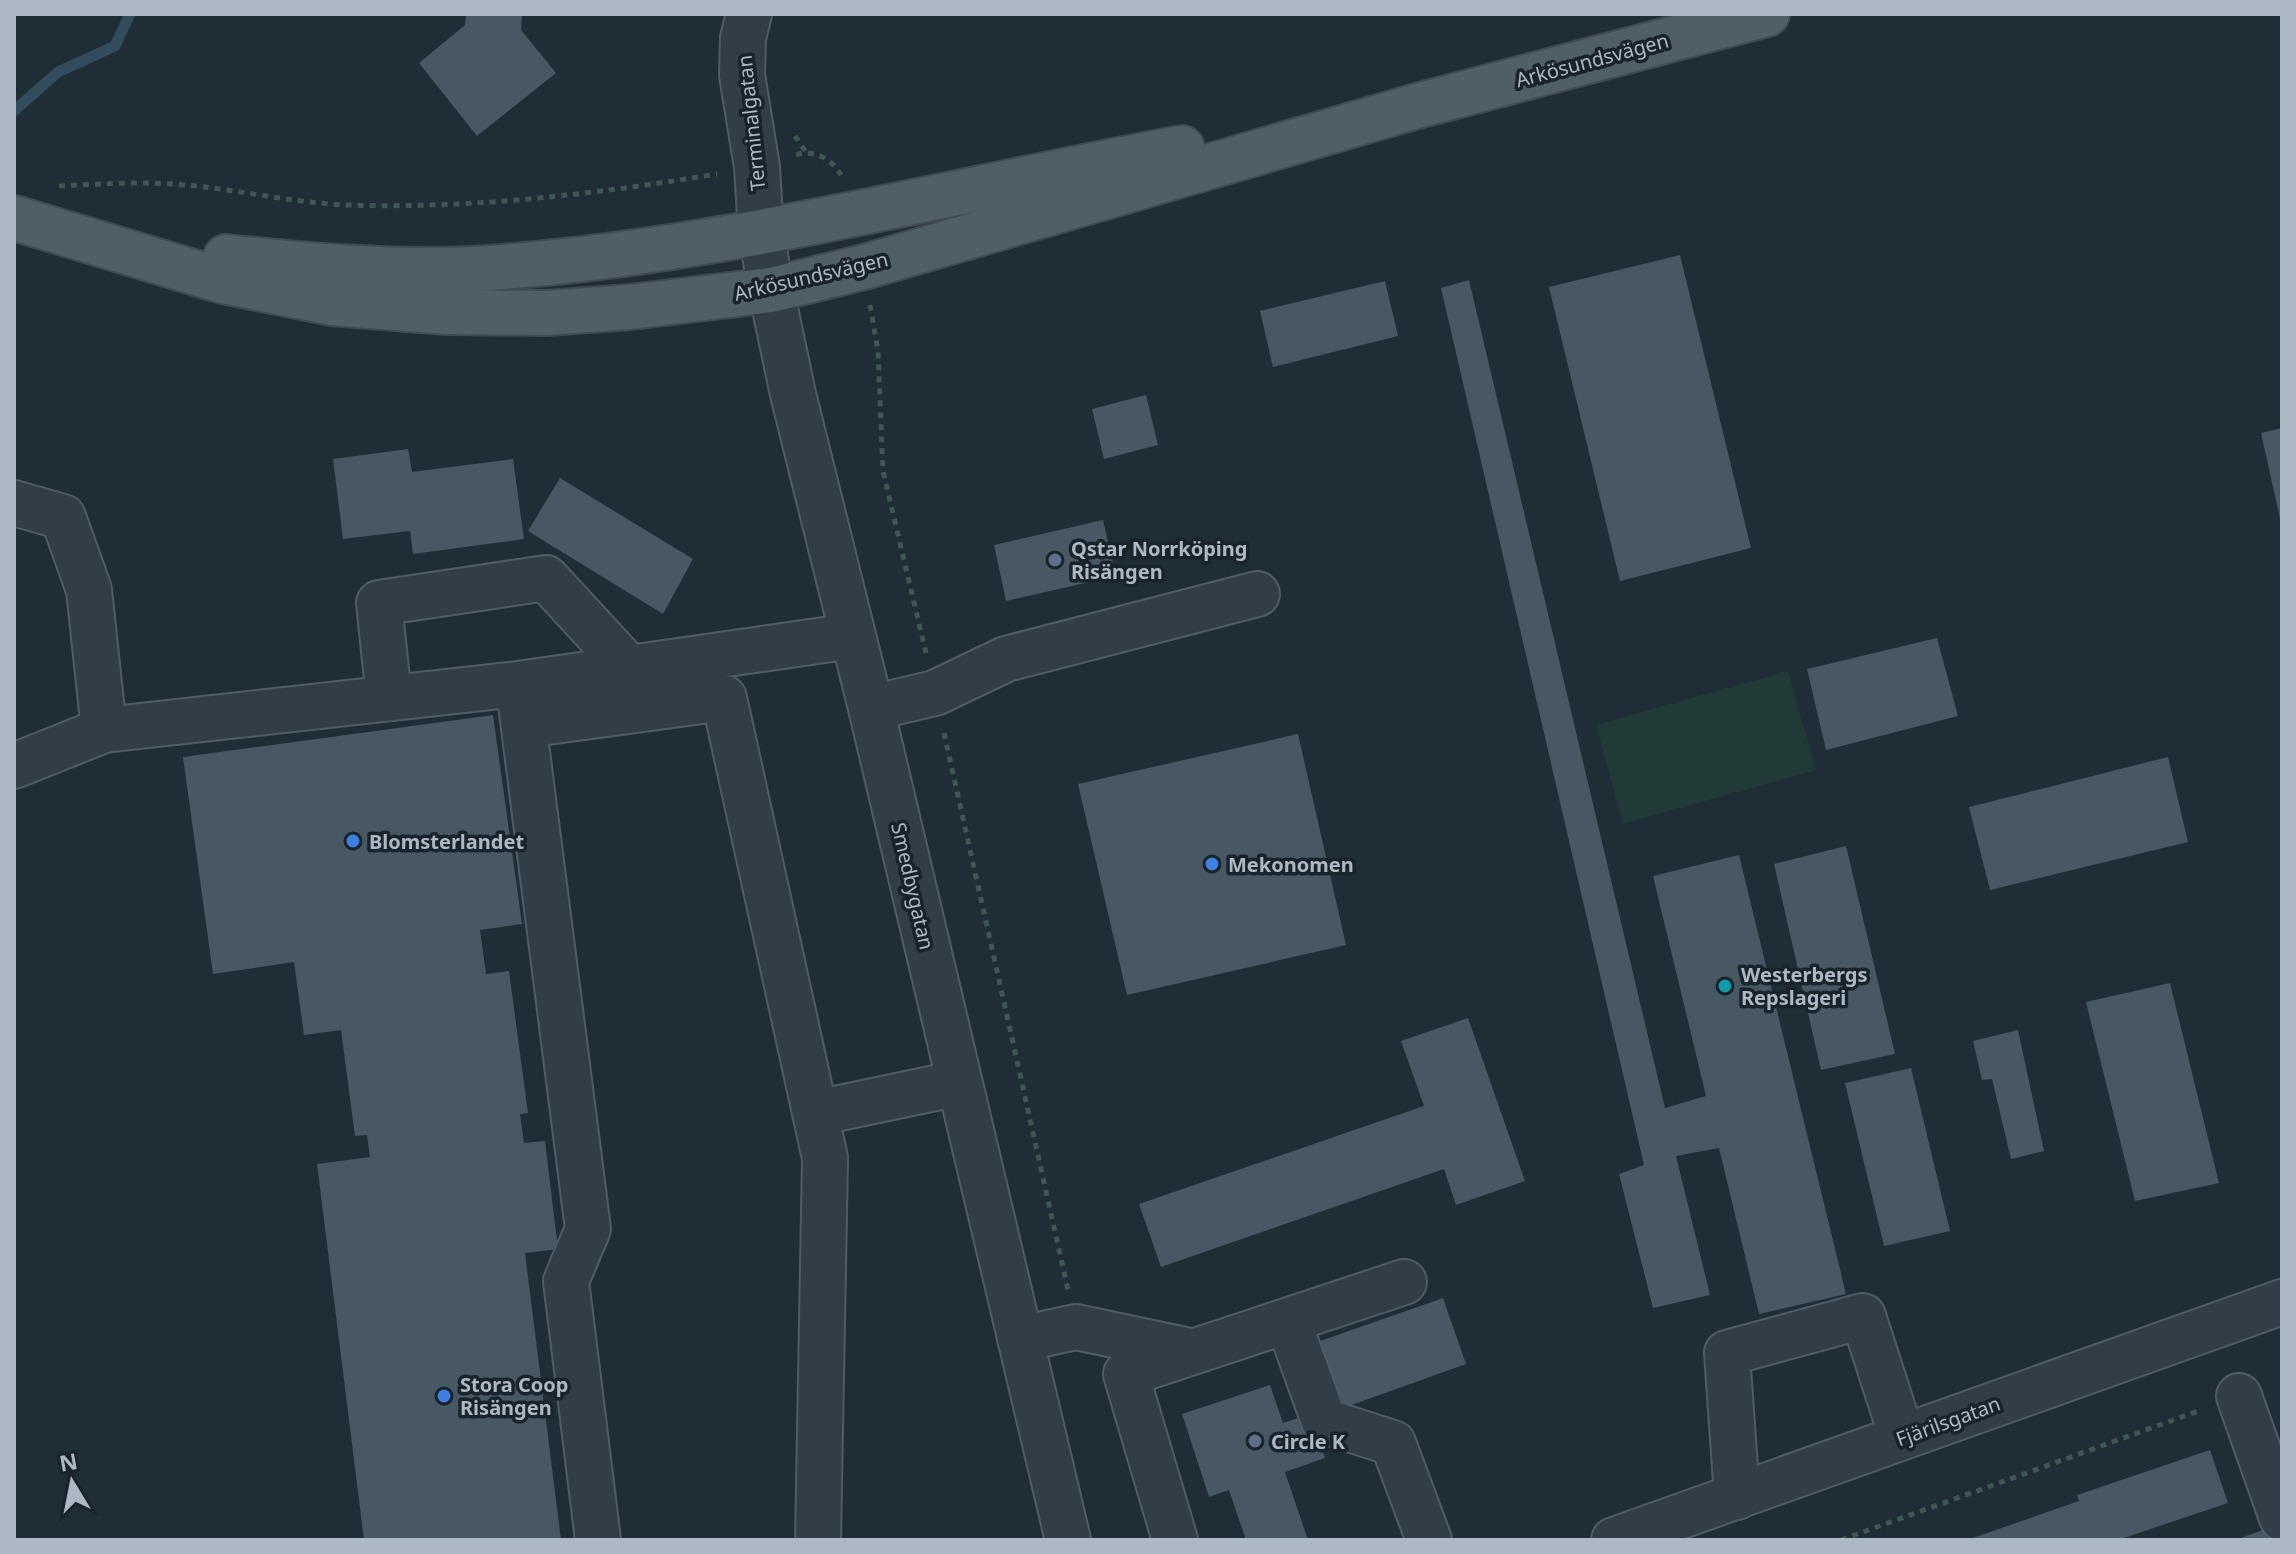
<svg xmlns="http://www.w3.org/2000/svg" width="2296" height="1554" viewBox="0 0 2296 1554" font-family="'Noto Sans',sans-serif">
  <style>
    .green { fill: #223a37 }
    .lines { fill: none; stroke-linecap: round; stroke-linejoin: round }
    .stream { stroke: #324c5e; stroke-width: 11 }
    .building { fill: #475763 }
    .minor-casing { stroke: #505c65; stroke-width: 48 }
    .major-casing { stroke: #3f4a53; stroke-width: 48 }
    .path { stroke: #405655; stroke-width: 5; stroke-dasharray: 6 6; stroke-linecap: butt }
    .minor { stroke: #323e47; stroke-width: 44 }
    .major { stroke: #505e67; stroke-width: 44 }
    .service-dot { fill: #5c6f8a; stroke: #18232b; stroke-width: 3 }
    .shop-dot { fill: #3f7fe0; stroke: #18232b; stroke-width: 3 }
    .culture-dot { fill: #0f9aa8; stroke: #18232b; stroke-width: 3 }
    .labels { text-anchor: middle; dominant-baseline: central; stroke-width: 7; stroke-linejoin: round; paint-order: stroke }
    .street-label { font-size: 20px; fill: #acb9c4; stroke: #18232b }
    .poi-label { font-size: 20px; font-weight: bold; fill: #acb9c4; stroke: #18232b; text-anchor: start }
  </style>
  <rect width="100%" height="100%" fill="#1f2d36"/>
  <path class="green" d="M1788,671l28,99 -193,54 -27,-99z"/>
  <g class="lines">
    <path class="stream" d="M14,111l44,-39 57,-26 15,-32"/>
  </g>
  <g class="building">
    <path d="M466,14h56l-1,16 35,43 -79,63 -58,-73 46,-38z"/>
    <path d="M1680,255l71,293 -131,33 -71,-294z"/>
    <path d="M1469,280l196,828 41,-12 -53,-220 86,-21 107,439 -87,20 -40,-166 -43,8 34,139 -57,13 -34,-134 25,-9 -203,-877z"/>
    <path d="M1385,281l13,55 -125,31 -13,-56z"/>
    <path d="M1146,395l12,50 -54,14 -12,-50z"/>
    <path d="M2282,428v95h-1l-20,-90z"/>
    <path d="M408,449l4,23 101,-13 11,80 -111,15 -3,-23 -67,8 -10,-80z"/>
    <path d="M560,478l133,81 -30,55 -135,-83z"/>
    <path d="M1103,520l13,56 -110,25 -12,-56z"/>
    <path d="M1937,638l21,78 -132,34 -19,-81z"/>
    <path d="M493,715l29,209 -42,6 6,44 23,-3 19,142 -8,1 4,29 21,-2 13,108 -33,4 36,287h-197l-47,-376 53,-7 -3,-22 -12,1 -14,-106 -37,5 -10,-73 -81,12 -30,-217z"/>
    <path d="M1298,734l48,211 -219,50 -49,-211z"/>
    <path d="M2168,757l20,85 -198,48 -21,-83z"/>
    <path d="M1846,846l49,208 -74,16 -47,-206z"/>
    <path d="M2170,983l49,200 -84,18 -49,-199z"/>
    <path d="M1468,1018l57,163 -69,24 -12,-36 -283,98 -22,-63 285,-98 -23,-65z"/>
    <path d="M2018,1030l26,121 -33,8 -19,-80 -10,1 -9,-39z"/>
    <path d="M1911,1068l39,163 -66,15 -39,-163z"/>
    <path d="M1443,1298l23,66 -134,48 -23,-67z"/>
    <path d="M1270,1385l13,38 28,-9 14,44 -40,14 23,68h-62l-17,-50 -20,7 -27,-83z"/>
    <path d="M2210,1450l18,53 -110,37h-151l112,-39 -2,-6z"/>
    <path d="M2266,1529l4,11h-35z"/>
  </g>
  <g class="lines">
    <defs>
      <g id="minor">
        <path d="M749,14l-6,24 -1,37 15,92 4,65 10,58 22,104 78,314 197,832"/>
        <path d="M14,503l49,14 26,73 15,140 414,-46 334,-48"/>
        <path d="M520,697l68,532 -22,52 32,259"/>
        <path d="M389,698l-10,-95 167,-25 83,90"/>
        <path d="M871,708l64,-15 71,-34 251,-65"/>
        <path d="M525,725l199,-27 101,460 -7,382"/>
        <path d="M14,766l90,-36"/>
        <path d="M816,1113l143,-30"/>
        <path d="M1288,1321l36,100 69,22 36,97"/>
        <path d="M1020,1339l56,-12 114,24"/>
        <path d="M2239,1396l43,122"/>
        <path d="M1737,1497l-10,-144 136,-37 39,121"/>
        <path d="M1175,1540l-49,-166 278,-92"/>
        <path d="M1614,1540l668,-238"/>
      </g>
      <g id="major">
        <path d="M14,218l209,63 109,22 114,9 101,1 83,-6 141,-17 93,-23 553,-161 350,-92"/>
        <path d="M226,257c78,8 170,16 248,12 239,-15 473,-78 708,-121"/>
      </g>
    </defs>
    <use href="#minor" class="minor-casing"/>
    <use href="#major" class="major-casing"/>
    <g class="path">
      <path d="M795,136l11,16"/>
      <path d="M796,155c18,-6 36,4 45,20"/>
      <path d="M59,186c42,-2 84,-5 127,-1 54,5 108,18 162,20 125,4 247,-11 369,-31"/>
      <path d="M870,305l8,46 5,120 43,182"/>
      <path d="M944,733l124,557"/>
      <path d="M1841,1540l360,-130"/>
    </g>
    <use href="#minor" class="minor"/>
    <use href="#major" class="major"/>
  </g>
  <g class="service-dot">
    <circle cx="1055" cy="560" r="8"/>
    <circle cx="1255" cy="1441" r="8"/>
  </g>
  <g class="shop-dot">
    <circle cx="353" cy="841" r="8"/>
    <circle cx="1212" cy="864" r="8"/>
    <circle cx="444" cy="1396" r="8"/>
  </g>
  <circle class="culture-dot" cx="1725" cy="986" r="8"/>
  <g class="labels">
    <g class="street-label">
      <text transform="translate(1592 60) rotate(-15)">Arkösundsvägen</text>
      <text transform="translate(751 123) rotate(-96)">Terminalgatan</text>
      <text transform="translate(811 276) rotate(-13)">Arkösundsvägen</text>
      <text transform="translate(913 886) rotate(77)">Smedbygatan</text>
      <text transform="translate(1948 1421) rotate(-20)">Fjärilsgatan</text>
    </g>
    <g class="poi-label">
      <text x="1071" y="548">Qstar Norrköping<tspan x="1071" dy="23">Risängen</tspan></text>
      <text x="369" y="841">Blomsterlandet</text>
      <text x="1228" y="864">Mekonomen</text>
      <text x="1741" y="974">Westerbergs<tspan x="1741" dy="23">Repslageri</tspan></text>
      <text x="460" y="1384">Stora Coop<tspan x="460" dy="23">Risängen</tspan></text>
      <text x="1271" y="1441">Circle K</text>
    </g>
  </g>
  <rect width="2296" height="1554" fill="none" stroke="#acb9c4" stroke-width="32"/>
  <g transform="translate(72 1482) rotate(350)" stroke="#18232b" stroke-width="6" paint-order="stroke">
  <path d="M0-6L14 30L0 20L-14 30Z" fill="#acb9c4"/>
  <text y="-12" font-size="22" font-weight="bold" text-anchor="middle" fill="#acb9c4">N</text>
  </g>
</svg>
